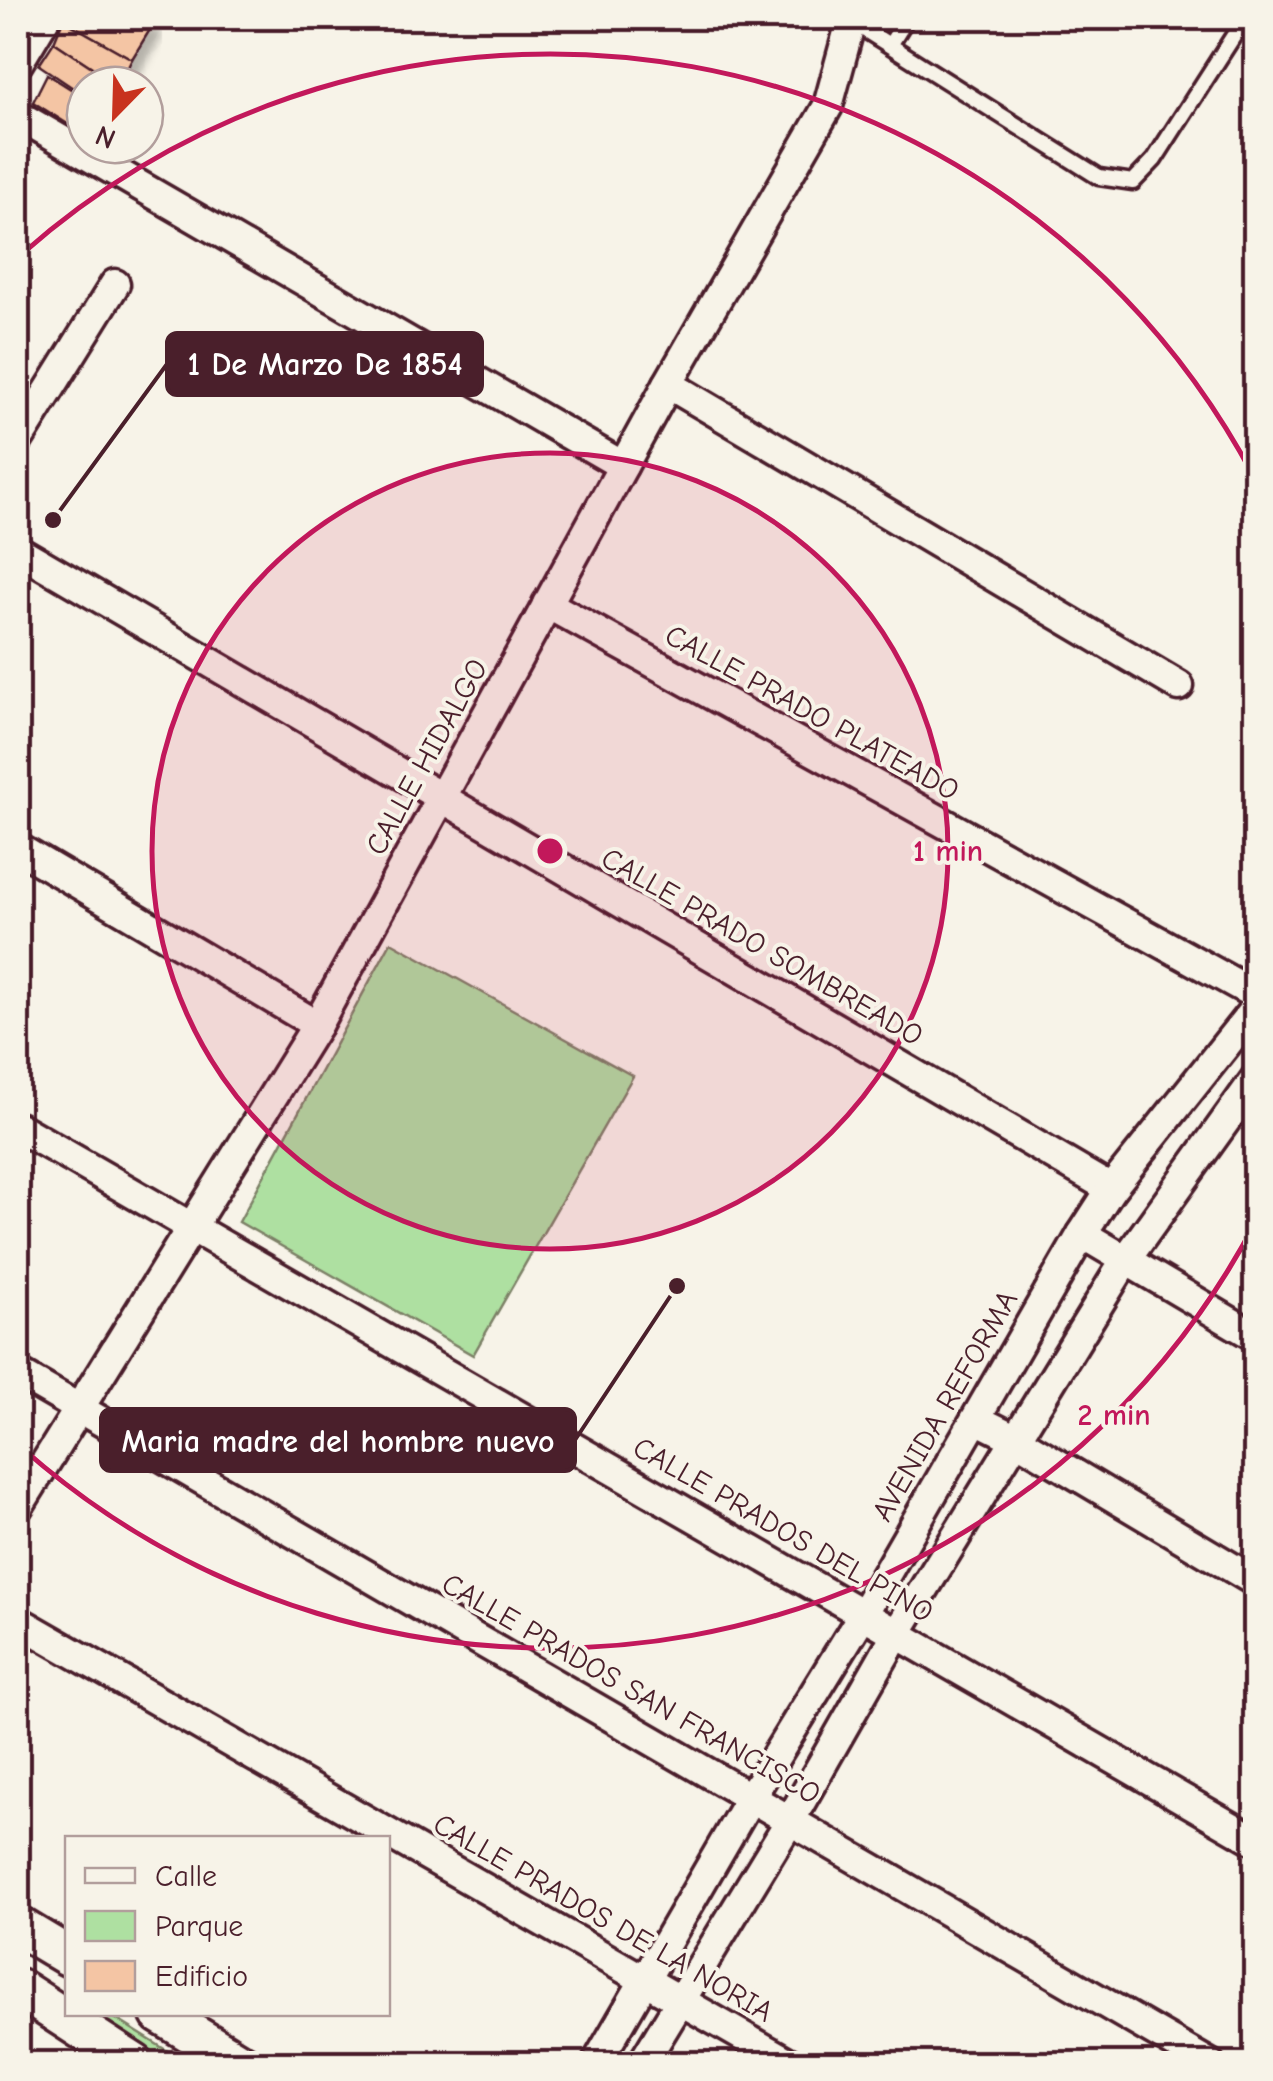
<svg xmlns="http://www.w3.org/2000/svg" width="1273" height="2081" viewBox="0 0 1273 2081" font-family="'Comic Neue',sans-serif">
  <style>
    .green { fill: #aee0a1; stroke: #7c8066; stroke-width: 2.5 }
    .building { fill: #f4c5a4; stroke: #4a1f2b; stroke-width: 2.5; filter: url(#shadow) }
    .lines { fill: none; stroke-linecap: round; stroke-linejoin: round }
    .lane-casing { stroke: #4a1f2b; stroke-width: 21 }
    .street-casing { stroke: #4a1f2b; stroke-width: 35 }
    .secondary-casing { stroke: #4a1f2b; stroke-width: 45 }
    .lane { stroke: #f7f3e8; stroke-width: 14 }
    .street { stroke: #f7f3e8; stroke-width: 28 }
    .secondary { stroke: #f7f3e8; stroke-width: 38 }
    .ring { fill: none; stroke: #c2185b; stroke-width: 5 }
    .labels { text-anchor: middle; dominant-baseline: central; stroke-width: 8; stroke-linejoin: round; paint-order: stroke }
    .street-label { font-size: 30px; fill: #4a1f2b; stroke: #f7f3e8 }
    .centre { fill: #c2185b; stroke: #f7f3e8; stroke-width: 5 }
    .ring-label { font-size: 30px; text-anchor: middle; font-weight: bold; fill: #c2185b; stroke: #f7f3e8; stroke-width: 8; stroke-linejoin: round; paint-order: stroke }
    .leader { fill: none; stroke: #4a1f2b; stroke-width: 4 }
    .callout-dot { fill: #4a1f2b; stroke: #f7f3e8; stroke-width: 4 }
    .callout { fill: #4a1f2b; stroke: #4a1f2b; stroke-width: 4 }
    .callout-label { font-size: 32px; text-anchor: middle; font-weight: bold; fill: #fff }
  </style>
  <defs>
    <filter id="shadow"><feDropShadow dx="11" dy="6" stdDeviation="5" flood-color="#0004"/></filter>
  </defs>
  <rect width="100%" height="100%" fill="#f7f3e8"/>
  <filter id="ink" filterUnits="userSpaceOnUse"><feTurbulence type="fractalNoise" baseFrequency=".01" numOctaves="2"/><feDisplacementMap in="SourceGraphic" scale="20" xChannelSelector="R" yChannelSelector="G"/><feConvolveMatrix kernelMatrix="1 2 1 2 8 2 1 2 1" color-interpolation-filters="sRGB"/></filter>
  <g filter="url(#ink)">
    <g class="green">
      <path d="M391,942l242,134 -160,279 -234,-133z"/>
      <path d="M88,2014h20l79,49h-20z"/>
    </g>
    <g class="building">
      <path d="M65,18h66l20,10 -19,31 -69,-39z"/>
      <path d="M63,20l69,39 -13,26 -65,-43z"/>
      <path d="M54,42l65,43h-34v11l-46,-31z"/>
      <path d="M47,74l38,24v37l-52,-33z"/>
    </g>
    <g class="lines">
      <defs>
        <g id="lane">
          <path d="M851,21l248,156 34,5 21,-22 91,-142"/>
          <path d="M890,45l17,-27"/>
        </g>
        <g id="street">
          <path d="M18,63l27,-45"/>
          <path d="M18,115l605,351"/>
          <path d="M668,384l511,302"/>
          <path d="M18,440l97,-156"/>
          <path d="M18,550l1093,639"/>
          <path d="M547,604l709,391"/>
          <path d="M18,848l299,177"/>
          <path d="M18,1127l1238,714"/>
          <path d="M1082,1234l174,103"/>
          <path d="M18,1373l1192,691"/>
          <path d="M976,1419l40,20 240,143"/>
          <path d="M18,1507l299,-482 351,-641 160,-278 24,-88"/>
          <path d="M18,1621l773,443"/>
          <path d="M596,2064l156,-269 111,-181 219,-380 29,-45 145,-182"/>
          <path d="M642,2064l149,-245 106,-186 228,-372 131,-183"/>
        </g>
        <g id="secondary">
          <path d="M18,1926l50,30"/>
          <path d="M18,1988l117,76"/>
          <path d="M160,2014l82,50"/>
        </g>
      </defs>
      <use href="#lane" class="lane-casing"/>
      <use href="#street" class="street-casing"/>
      <use href="#secondary" class="secondary-casing"/>
      <use href="#lane" class="lane"/>
      <use href="#street" class="street"/>
      <use href="#secondary" class="secondary"/>
    </g>
  </g>
  <circle cx="550" cy="851" r="398" fill="#c2185b" fill-opacity=".12"/>
  <g class="ring">
    <circle cx="550" cy="851" r="398"/>
    <path d="M1254 1225A797 797 0 0 1 22 1448M22 254A797 797 0 0 1 1254 477"/>
  </g>
  <g class="labels">
    <g class="street-label">
      <text transform="translate(812 713) rotate(29)">CALLE PRADO PLATEADO</text>
      <text transform="translate(427 757) rotate(-61)">CALLE HIDALGO</text>
      <text transform="translate(762 947) rotate(30)">CALLE PRADO SOMBREADO</text>
      <text transform="translate(945 1406) rotate(-60)">AVENIDA REFORMA</text>
      <text transform="translate(783 1530) rotate(30)">CALLE PRADOS DEL PINO</text>
      <text transform="translate(631 1689) rotate(30)">CALLE PRADOS SAN FRANCISCO</text>
      <text transform="translate(603 1918) rotate(30)">CALLE PRADOS DE LA NORIA</text>
    </g>
  </g>
  <circle cx="550" cy="851" r="15" class="centre"/>
  <g class="ring-label">
    <text x="948" y="861">1 min</text>
    <text x="1114" y="1425">2 min</text>
  </g>
  <path class="leader" d="M53 520L167 364M677 1286L575 1440"/>
  <g class="callout-dot">
    <circle cx="53" cy="520" r="10"/>
    <circle cx="677" cy="1286" r="10"/>
  </g>
  <g class="callout">
    <rect x="167" y="333" width="315" height="62" rx="10"/>
    <rect x="101" y="1409" width="474" height="62" rx="10"/>
  </g>
  <g class="callout-label">
    <text x="325" y="375">1 De Marzo De 1854</text>
    <text x="338" y="1452">Maria madre del hombre nuevo</text>
  </g>
  <rect width="1273" height="2081" fill="none" stroke="#f7f3e8" stroke-width="60"/>
  <rect x="30" y="30" width="1213" height="2021" fill="none" stroke="#4a1f2b" stroke-width="4" filter="url(#ink)"/>
  <rect x="65" y="1836" width="325" height="180" fill="#f7f3e8" stroke="#b29e9c" stroke-width="2.5"/>
  <rect x="85" y="1868" width="50" height="15" fill="#f7f3e8" stroke="#b29e9c" stroke-width="2.5"/>
  <text x="155" y="1886" font-size="30" fill="#4a1f2b">Calle</text>
  <rect x="85" y="1911" width="50" height="30" fill="#aee0a1" stroke="#b29e9c" stroke-width="2.5"/>
  <text x="155" y="1936" font-size="30" fill="#4a1f2b">Parque</text>
  <rect x="85" y="1961" width="50" height="30" fill="#f4c5a4" stroke="#b29e9c" stroke-width="2.5"/>
  <text x="155" y="1986" font-size="30" fill="#4a1f2b">Edificio</text>
  <g transform="translate(115 115) rotate(203)"><circle r="48" fill="#f7f3e8" stroke="#b29e9c" stroke-width="2.5"/>
  <path d="M0-8L18 38L0 25L-18 38Z" fill="#c8321e"/>
  <text y="-15" font-size="28" font-weight="bold" text-anchor="middle" fill="#4a1f2b">N</text>
  </g>
</svg>
